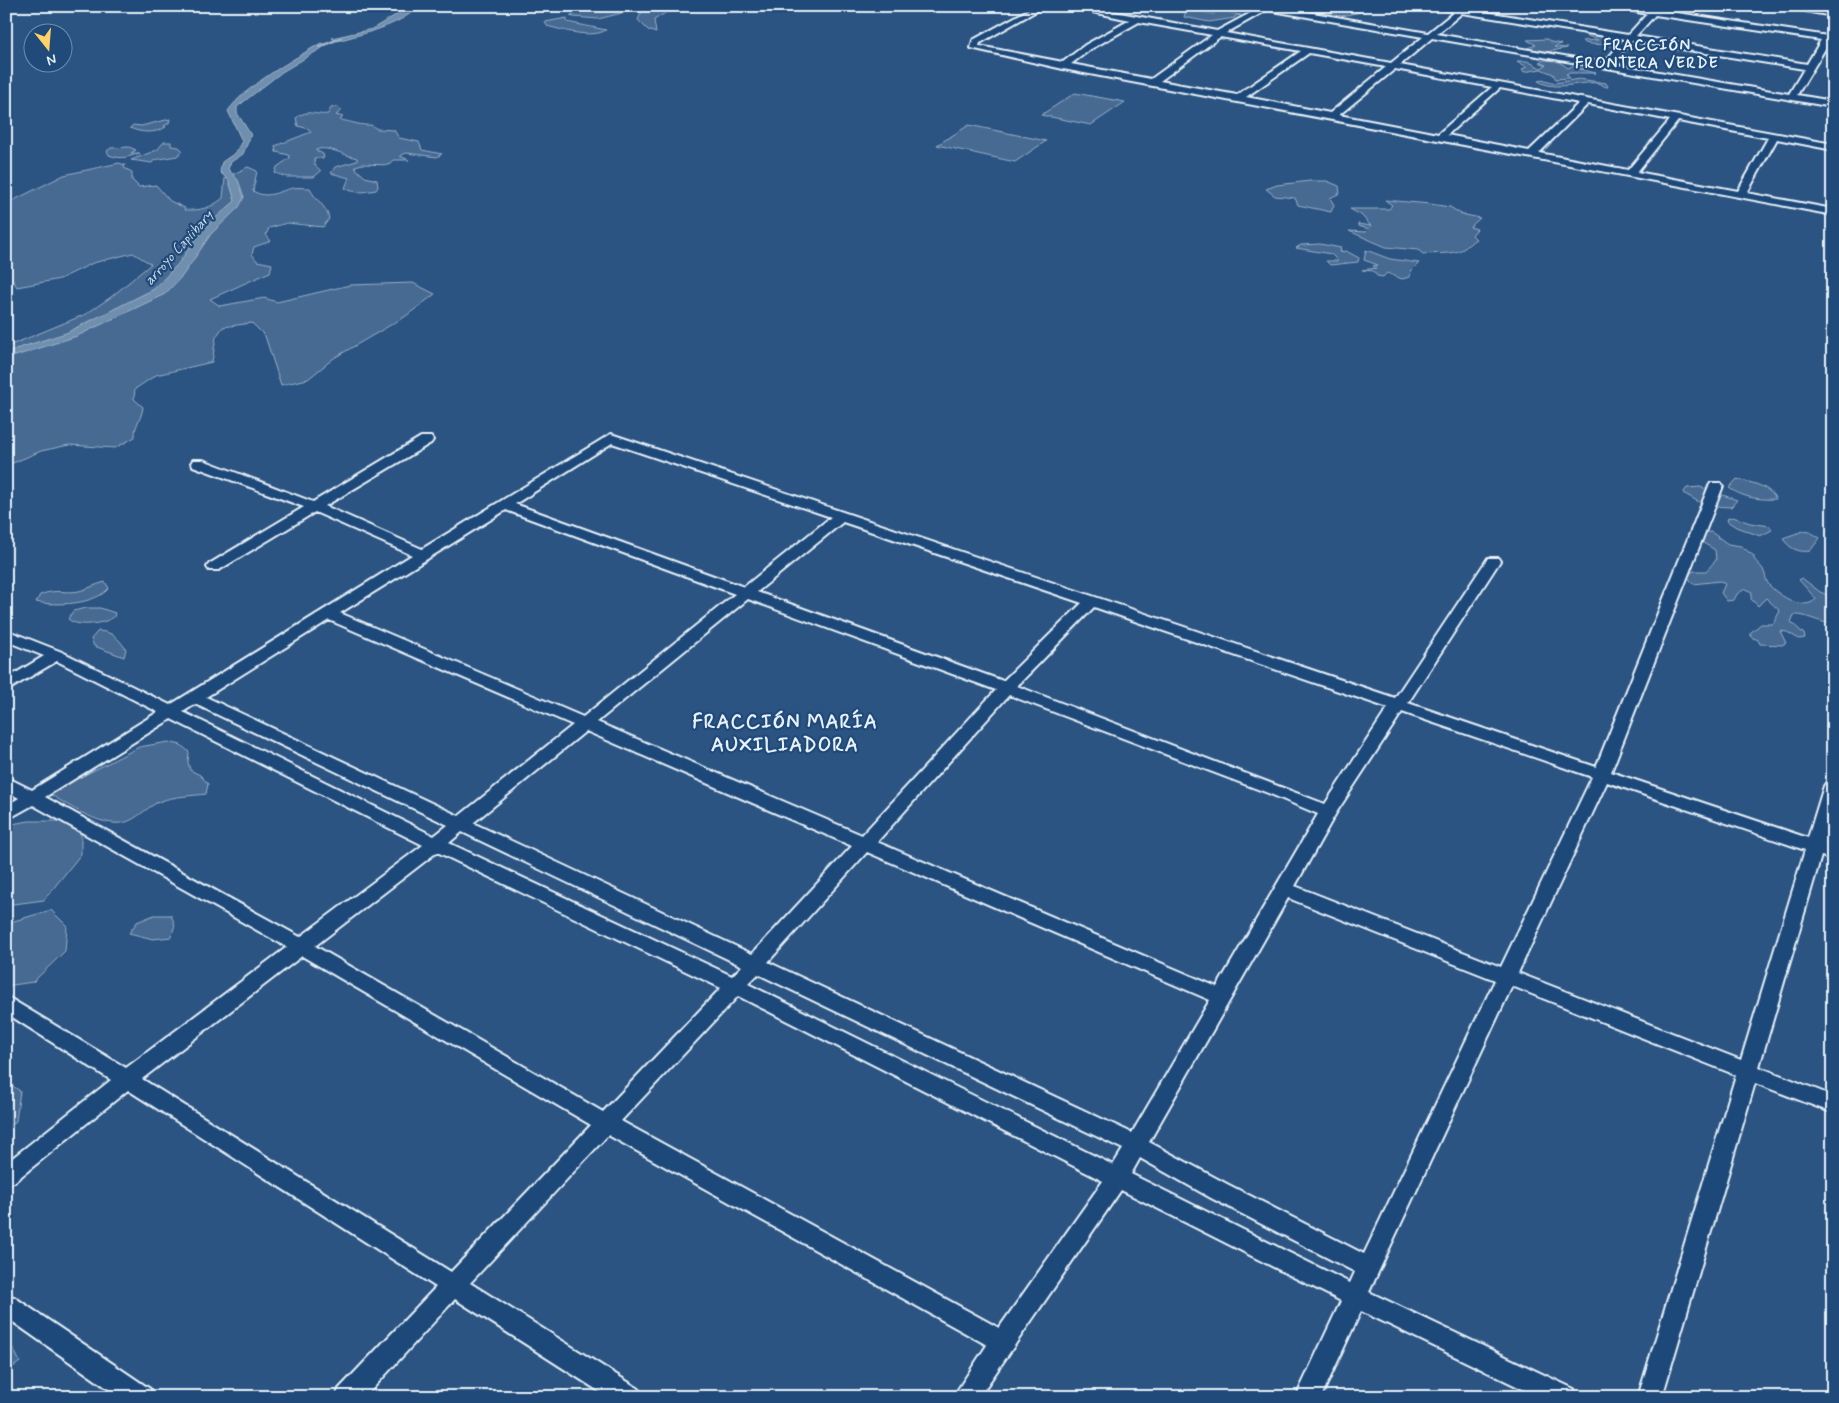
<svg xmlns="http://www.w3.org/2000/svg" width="1839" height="1403" viewBox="0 0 1839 1403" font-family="Mynerve,sans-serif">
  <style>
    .green { fill: #476b93; stroke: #98aec6 }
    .water { fill: #708ead; stroke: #a0b6cb }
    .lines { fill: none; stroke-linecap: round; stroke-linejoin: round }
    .stream { stroke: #a0b6cb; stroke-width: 2.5 }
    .minor-casing { stroke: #e8f1f8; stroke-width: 4 }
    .minor { fill: #1f4a7a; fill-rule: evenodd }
    .labels { text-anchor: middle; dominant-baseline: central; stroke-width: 4.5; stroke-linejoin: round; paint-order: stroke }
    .far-water-label { font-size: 14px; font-style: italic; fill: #d0dde9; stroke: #1f4a7a }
    .far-district-label { font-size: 16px; font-weight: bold; letter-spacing: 1px; fill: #e8f1f8; stroke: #1f4a7a }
    .district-label { font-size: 20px; font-weight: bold; letter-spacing: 1px; fill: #e8f1f8; stroke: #1f4a7a }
  </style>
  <rect width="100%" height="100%" fill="#2b5482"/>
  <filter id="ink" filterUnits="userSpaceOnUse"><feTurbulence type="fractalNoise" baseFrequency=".02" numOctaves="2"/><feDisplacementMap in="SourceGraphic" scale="10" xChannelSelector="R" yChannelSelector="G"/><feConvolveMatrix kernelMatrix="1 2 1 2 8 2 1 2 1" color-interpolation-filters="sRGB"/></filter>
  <g filter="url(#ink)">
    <g class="green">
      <path d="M561,6h77l4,2 -44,11 -25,-2 -3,-1 6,-2 3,-4 -19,1 -2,-2z"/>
      <path d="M1280,6h56l8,3 -5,1 3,2 7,-3 -3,-2 11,1 -2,3 6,1 -24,5 -9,-3 11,-3 -10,1 1,-5h-3l-8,5c-12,-3 -33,-1 -39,-6z"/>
      <path d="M643,9l24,3 -13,8 2,13 -8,-3 -10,-10z"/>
      <path d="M1189,10l25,4 4,-4 23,5 -6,1v2l-26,4 -25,-5 2,-6z"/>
      <path d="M567,18v4l39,8c-14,9 -44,0 -59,-4l-2,-4z"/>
      <path d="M1583,34l27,2 14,5 -9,6c-11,-5 -27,0 -33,-6l16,-1z"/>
      <path d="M1547,39l4,3 10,2 -7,3 13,1 -20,4 -20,-4 9,-3 -9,-5z"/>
      <path d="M1544,60l14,1 10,7 8,-4 17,2 2,2 -16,1 17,4h-26l-4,1 4,4 -14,1 -3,-5 -12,-5 -17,3 -2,-3 5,-2 -10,-6h10l14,7 5,-3 -7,-3z"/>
      <path d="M1542,79l13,4 24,-4 27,4 2,4c-5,0 -5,-3 -11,-4 -18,-2 -41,9 -59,-2z"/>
      <path d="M1075,93l50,9 -34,23 -50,-10z"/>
      <path d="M339,107l3,3 -6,5 7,2 -3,3c10,1 20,6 31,5l6,4 17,1 5,8 20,4 3,8 20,4 -5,3 -31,-4 -6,3 9,4h-16l-5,5 -25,-1 -8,2 1,3 9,8 12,3 1,7 -2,3c-11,2 -21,4 -31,-2l4,-10 -18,-5 4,-6 22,-6v-3c-15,-3 -29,-13 -42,-8l8,4 1,4 -10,1 1,6 6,6 -7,6h-27l-12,-4 2,-6 13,-9 -1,-3 -13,-3 -1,-6 36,-14 -2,-3 -11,-3 -2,-8c12,-10 19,-2 32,-4l3,-6z"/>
      <path d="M170,119l-1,4 -5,3 2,1c-11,7 -25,6 -36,1l3,-3 8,1z"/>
      <path d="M969,125l77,16 -31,21 -78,-17z"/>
      <path d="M164,142h7v4l8,1 4,4 -6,5 -23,4 -2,3 -21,-3 26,-10z"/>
      <path d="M129,147l7,3 -5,3h9c-11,4 -19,7 -31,2l-2,-4 4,-3z"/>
      <path d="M119,163l6,2 -1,3 8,4v8l7,7 17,-2 14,16 15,7 -1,2c16,1 27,-2 39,-12l2,-20 23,-11 9,4 -4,20c15,9 25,0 40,-3 5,-1 11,0 17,0 4,12 17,17 19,31l-6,8 -36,-4 -18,5 -3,7 5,6 -17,6 -2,7 5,7 15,3 -2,8 -60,27 10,7 44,-8 13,4 73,-17 63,-2 22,11 -29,22 -72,42 -26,21 -27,6 -16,-49 -13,-13 -29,4 -7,10 -4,25 -56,13 -21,14 -1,10 9,8c-1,12 -9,18 -8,30l-20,11 -46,-3 -28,6 -35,15v-119l80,-33 25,-17 40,-33 -18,-11 -40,10 -33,16 -43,8 -11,-17v-66l58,-29z"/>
      <path d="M1310,181h17l12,5 1,7 -10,5 4,7 -3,7 -33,-7 -3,-7 -20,-2 -9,-7 11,-4z"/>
      <path d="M1385,200l45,4 20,3 11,7 19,4 -10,9 7,2 -5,6 4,4c-5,3 -8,7 -13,10 -10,6 -30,4 -40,5l-5,-4 -32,-3 -37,-16 17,1 3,-3 -11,-3v-2l13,2 -10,-11 -11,-6h39l3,-4z"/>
      <path d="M1320,244l21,4 -1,4 6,-1 13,7 -1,4 -28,3 -4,-4h12l-7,-7 -35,-6 5,-3z"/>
      <path d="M1366,250l24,9 29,4 -8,8 -1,6 -8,2 -15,-6 -4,4 -6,-1 -4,-5 -11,-1 14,-2 -3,-2 5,-1 -14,-5z"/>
      <path d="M1737,479c15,4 31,6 39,20 -17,1 -32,-1 -47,-11z"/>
      <path d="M1700,487l37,13 -6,7 -25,-1 -23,-13 4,-5z"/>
      <path d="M1733,517l17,6 20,3 2,4 -12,6 -24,-9 -9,-6 1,-3z"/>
      <path d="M1803,531l7,1 10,6 -10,13c-11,2 -22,-3 -27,-13z"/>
      <path d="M1711,532l17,12 13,2 13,10v3c2,3 6,6 8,9 4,5 3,13 8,18 10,10 34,26 46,13l-17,-19 3,-2 18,14 13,5v27c-14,-1 -27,-10 -39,-9l-3,7 13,12 1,4 -6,1 -12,-7 -7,-1 6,12 -4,2 -22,-1 -2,-4 -7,-3 -1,-4 11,-9h12l7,-13 -14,-13 -8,8 -7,-7 1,-7 -7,-3 -8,5 -3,6 -7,1 -6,-8 4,-9 -5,-3 -27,3 -5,-7 5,-6h13l10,-11 -1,-10 -15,-9v-8z"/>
      <path d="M105,582l4,6c-14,17 -53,18 -73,14l4,-7c17,-7 25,-1 39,-4 9,-2 17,-7 26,-9z"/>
      <path d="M87,608h13l15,5 -1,4c-10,7 -36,11 -46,2l5,-8z"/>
      <path d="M98,631c15,1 19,6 28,18l-2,8 -30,-11 -3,-7z"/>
      <path d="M168,742l13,3 8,7 -1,10 2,8 10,5 8,9 -2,10c-15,2 -31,2 -45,7 -11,4 -20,14 -30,19 -24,13 -64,-16 -85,-28l37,-16 56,-29z"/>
      <path d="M29,821h32l20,12v21l-37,46 -38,5v-80z"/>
      <path d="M51,910l16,16 -2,25 -32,31 -27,4v-58l8,-7z"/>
      <path d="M154,915h17l4,10 -4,12 -18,2 -24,-6 8,-11z"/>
      <path d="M6,1081l14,10 -4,30 -10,9z"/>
      <path d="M6,1345l7,3 7,14 -14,10z"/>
    </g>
    <g class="water">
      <path d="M411,6h9c-24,21 -54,27 -83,35l-5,-3 40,-9z"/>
      <path d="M321,43l6,2 -45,27 -45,35v6l14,22 -8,19 -12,8 -3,7 10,11 6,17 -5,10 -28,27 -28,41 -18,19 -88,42 -71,23v-7l60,-19 88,-44 24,-25 25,-35 32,-28 -6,-20 -9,-9 2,-10 13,-9 7,-12 -14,-30c17,-25 66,-52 93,-68z"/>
    </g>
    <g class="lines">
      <path class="stream" d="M319,47l22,-9"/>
      <defs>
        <g id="minor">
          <path d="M1035,6h10l-65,37 -1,3 84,16 22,-17 45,-25 -66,-14h18l135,25 41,-22 -7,-3h22l155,27 26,-21 -23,-6h39l-3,3 161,26 19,-21 -38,-8 42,3 3,-3h8l-4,4 170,26v8l-31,51 36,6v6l-401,-69 -32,27 433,79v6l-56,-11 -30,54 86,16v6l-770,-146 -92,-21 2,-8zM1267,10l156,27 -32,26 -165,-30zM1462,13l162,26 -20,24 -167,-29zM1655,15l166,25 -14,24 -171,-28zM1139,22l73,13 -61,44 -80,-15 20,-15zM1220,37l81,14 -64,44 -77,-14zM1632,41l172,28 -15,25 -177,-30zM1309,53l77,14 -56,46 -84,-16zM1395,69l97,18 -54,47 -99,-19zM1500,88l79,15 -50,48 -82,-16zM1588,104l82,16 -42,50 -89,-17zM1678,121l90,17 -30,53 -101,-19z"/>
          <path d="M1777,6h21l35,6v4z"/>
          <path d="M611,434l784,264 93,-140h10l2,3 -92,142 188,64 113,-281 2,-3h10l2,3 -112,286 197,66 16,-52 3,-4 6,-2v36l-8,28 8,2v13l-12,-3 -62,211 74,29v17l-78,-30 -93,314h-24l98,-322 -224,-89 -143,306 205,97 3,8h-38l-178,-86 -40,86h-25l45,-96 -220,-111 -142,207h-26l34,-52 -379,-210 -138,148 169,106 3,8h-34l-153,-98 -90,98h-29l3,-8 97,-102 -308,-197 -114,92 -8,3v-22l105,-83 -105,-67v-17l120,72 161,-121 -254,-142 -27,15v-14l13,-8 -13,-7v-14l26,13 126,-78 -101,-51 -51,30v-12l38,-23 -38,-15v-11l56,22 108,53 242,-150 -97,-43 -96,58h-10l-2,-3 2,-3 95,-57 -111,-41 -2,-3 2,-3h10l110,42 108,-65h10l2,3 -2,3 -106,63 97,43zM612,443l219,74 -87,70 -229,-83zM506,510l229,84 -152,123 -243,-104zM843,522l239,81 -79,78 -246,-89zM748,599l248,91 -134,145 -265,-113zM1094,607l294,101 -63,96 -308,-118zM329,620l244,105 -114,91 -253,-119zM1009,695l259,98 50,21 -101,173 -340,-145zM195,704l253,121 -14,11 -251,-124zM1402,712l190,65 -91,190 -206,-81 41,-73zM171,719l252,126 -123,92 -255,-140zM586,731l266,115 -100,108 -279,-131zM1607,782l198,68 -64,210 -223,-87zM462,832l280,134 -10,10 -283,-133zM437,852l284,136 -118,124 -288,-166zM867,852l343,148 -78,133 -364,-171zM1288,898l207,82 -131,274 -137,-70 -78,-42zM302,956l289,169 -140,147 -309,-193zM758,974l365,175 -10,16 -365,-181zM738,996l365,185 -104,147 -378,-207zM1140,1158l71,40 144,74 -5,11 -219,-109z"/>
          <path d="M6,1294l8,3 136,92 3,8h-33l-114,-80z"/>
        </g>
      </defs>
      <use href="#minor" class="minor-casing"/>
      <use href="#minor" class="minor"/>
    </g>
  </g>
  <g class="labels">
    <g class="far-water-label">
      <text transform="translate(179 248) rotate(-48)">arroyo Capiibary</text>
    </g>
    <g class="far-district-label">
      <text x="1647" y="45">FRACCIÓN<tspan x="1647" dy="18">FRONTERA VERDE</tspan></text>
    </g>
    <g class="district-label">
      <text x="785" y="722">FRACCIÓN MARÍA<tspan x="785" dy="23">AUXILIADORA</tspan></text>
    </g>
  </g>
  <rect width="1839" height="1403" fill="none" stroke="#1f4a7a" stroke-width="25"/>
  <rect x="12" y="12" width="1814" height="1378" fill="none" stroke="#e8f1f8" stroke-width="2" filter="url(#ink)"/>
  <g transform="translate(48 48) rotate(163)"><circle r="24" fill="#1f4a7a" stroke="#6f8dac"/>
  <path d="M0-4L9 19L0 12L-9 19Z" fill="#ffd166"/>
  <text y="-8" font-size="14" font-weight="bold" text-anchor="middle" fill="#e8f1f8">N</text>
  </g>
</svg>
